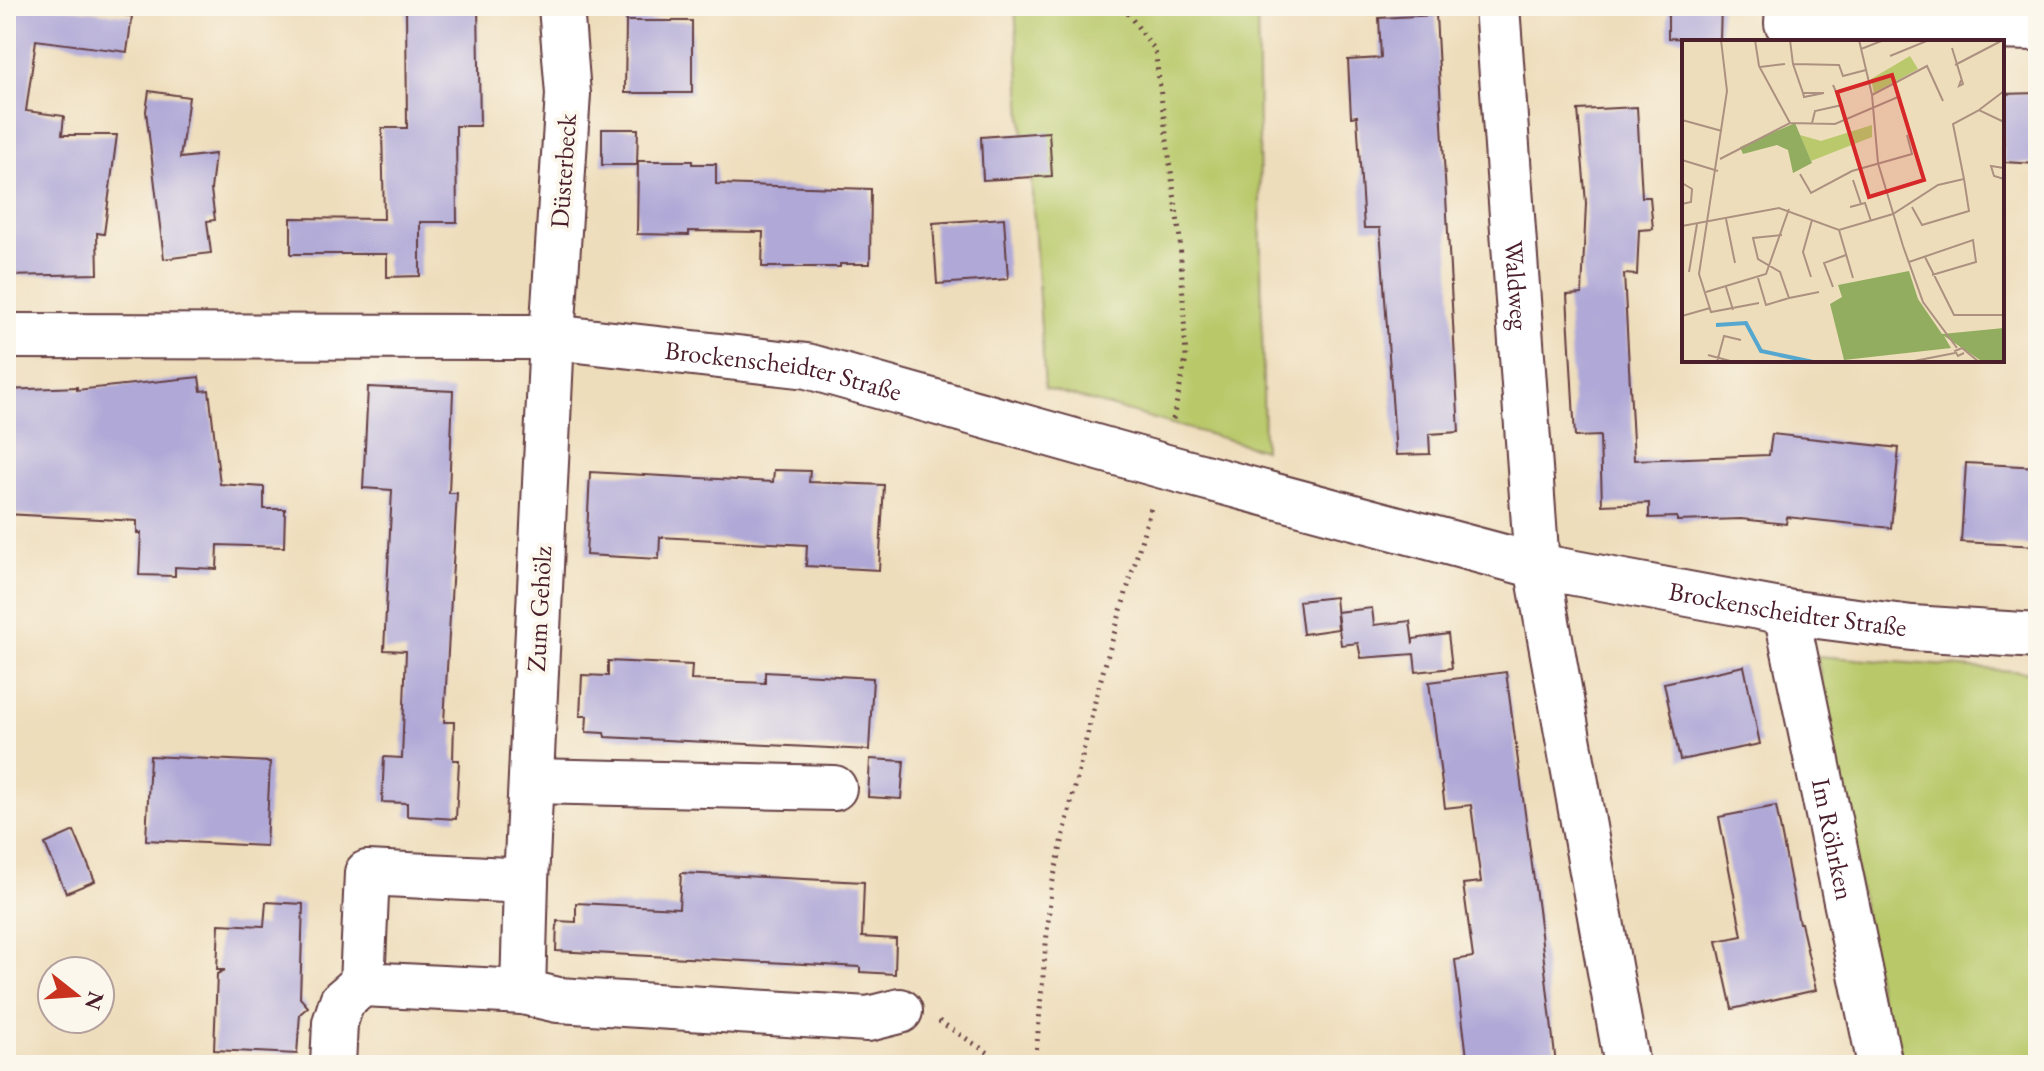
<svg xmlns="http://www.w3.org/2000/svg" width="2044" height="1071" viewBox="0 0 2044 1071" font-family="'EB Garamond',serif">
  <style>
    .green { fill: #b9c96b; stroke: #82744b; stroke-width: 2 }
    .building { fill: #b0a9d7 }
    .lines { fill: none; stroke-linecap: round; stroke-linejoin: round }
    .minor-casing { stroke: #633c41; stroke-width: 48 }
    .path { stroke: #633c41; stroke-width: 5; stroke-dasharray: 2 6; stroke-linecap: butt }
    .minor { stroke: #fff; stroke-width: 44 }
    .labels { text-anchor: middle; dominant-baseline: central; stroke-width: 8; stroke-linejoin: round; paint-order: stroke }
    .street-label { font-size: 26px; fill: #4a1f2b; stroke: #fbf7ec }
    .inset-river { fill: none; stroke: #55a7d0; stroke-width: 4 }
    .inset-road { fill: none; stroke: #ac9181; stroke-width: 2 }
    .view { fill: #d62828; fill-opacity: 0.15; stroke: #d62828; stroke-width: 4 }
    .inset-edge { fill: none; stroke: #4a1f2b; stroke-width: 4 }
  </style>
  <rect width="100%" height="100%" fill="#fbf7ec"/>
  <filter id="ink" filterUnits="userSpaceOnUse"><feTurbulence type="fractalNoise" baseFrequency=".0125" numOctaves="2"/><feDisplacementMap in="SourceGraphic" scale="16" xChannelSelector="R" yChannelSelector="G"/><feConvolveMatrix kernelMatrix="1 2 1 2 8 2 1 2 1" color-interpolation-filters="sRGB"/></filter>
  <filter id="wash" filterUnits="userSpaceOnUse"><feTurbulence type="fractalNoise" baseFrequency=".006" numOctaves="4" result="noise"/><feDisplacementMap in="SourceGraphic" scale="32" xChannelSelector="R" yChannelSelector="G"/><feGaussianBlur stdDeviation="1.8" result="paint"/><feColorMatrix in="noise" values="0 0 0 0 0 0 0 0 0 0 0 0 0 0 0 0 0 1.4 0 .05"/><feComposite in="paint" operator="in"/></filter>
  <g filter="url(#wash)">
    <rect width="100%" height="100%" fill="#edb"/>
    <g class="green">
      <path d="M1015,6h242l7,444 -219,-62 -14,-211 -8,-43z"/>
      <path d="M1817,656l221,17v392h-146z"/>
    </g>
    <g id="blocks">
      <g class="building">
        <path d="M6,6h40l86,10 -5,36 -91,-12 -10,71 38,5 -2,19h55l-13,99 -7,-1 1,41 -92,2z"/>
        <path d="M406,6h72l2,120h-24l1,96h-37v54l-33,1v-23h-96v-36l93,1 -2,-91h25z"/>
        <path d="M1668,6h53l-1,34 -52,-2z"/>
        <path d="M1436,15l23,417 -30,2 1,20 -34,1 -16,-227h-16l-7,-112 -6,1 -3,-57 33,-2 -2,-40z"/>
        <path d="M626,21h66v72h-67z"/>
        <path d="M149,91l40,6 -9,61 35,-4 -4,36 4,30 -8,1 4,32 -47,6 -18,-148z"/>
        <path d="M2038,93v71l-34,-2 -2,-68z"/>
        <path d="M1637,107l5,90h8l3,32 -14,1 -2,45 -13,-1 10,186 135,-5 3,-21 127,14 -8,80 -104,-11 -1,7 -45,-5 -64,2v-4l-28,1v-15l-47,2 -2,-69 -25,1 -8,-142 15,-1 4,-91 -8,-93z"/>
        <path d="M602,129h36l-1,36h-35z"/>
        <path d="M1049,132l3,44 -69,4 -2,-43z"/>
        <path d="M638,161h54v3h24v20l155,5 -1,75h-30v3h-78l1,-35 -74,-1v4l-52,-1z"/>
        <path d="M1004,218l4,61 -71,5 -4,-61z"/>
        <path d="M199,377l2,14 8,-1 11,94 44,3v22h21l-1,38 -66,-2 -1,24 -42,-2v9l-36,-1 2,-42h-4v-12l-131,-7v-124l71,-3v3z"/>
        <path d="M368,387l85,4 -4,102h8l-13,229h10l-1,38h6l-3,59 -49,-3v-13l-25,-1 2,-45 18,1 4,-107 -22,-1 8,-160 -29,-2z"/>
        <path d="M1966,463l72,4v79l-77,-4z"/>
        <path d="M774,470l36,1 -1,11 75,3 -5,85 -73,-4 1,-21 -147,-8 -1,22 -73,-4 4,-83 183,10z"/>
        <path d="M1335,597l3,32 -35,5 -4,-33z"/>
        <path d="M1372,608l2,17 36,-4 3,23v-5l35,-5 4,34 -36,4 -2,-18 -53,4 -3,-15 -17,2 -4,-33z"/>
        <path d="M608,661l84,4 -1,15 74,3v-11l108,6 -4,72 -264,-13 -1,-4 -18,-1 1,-16h-7l2,-41 26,1z"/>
        <path d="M1744,666l16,78 -80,16 -16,-77z"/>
        <path d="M1506,672l33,245 17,148h-88l-13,-105 18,-3 -10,-73 18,-2 -10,-77 -26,3 -16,-126z"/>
        <path d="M150,756l120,6 -4,84 -120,-6z"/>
        <path d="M870,759l34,2 -3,38 -33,-2z"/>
        <path d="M1776,806l23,117h2l15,67 -84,19 -15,-68 25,-5 -23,-119z"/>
        <path d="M74,831l21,50 -29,12 -21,-49z"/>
        <path d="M681,873l183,9 -2,55 34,2 -1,35 -35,-2v-5l-304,-16 1,-30 19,1v-19l103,5z"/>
        <path d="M266,902l37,2 -3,94 8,9 -8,7 -3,40 -83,-4 3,-76 8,-4h-8l2,-46 45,2z"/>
      </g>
    </g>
  </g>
  <g filter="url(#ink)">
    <use href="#blocks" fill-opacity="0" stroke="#633c41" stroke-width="2"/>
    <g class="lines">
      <defs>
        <g id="minor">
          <path d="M561,6l7,88 -16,243 -26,544 -3,111 35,8 310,19 32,-8"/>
          <path id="s1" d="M1497,6l40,560 89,494"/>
          <path d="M1788,6l-1,17 251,5"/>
          <path id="s2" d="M6,336l546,1 255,29 356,100 374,100 249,46 126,16 126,8"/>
          <path id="s3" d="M1786,612l94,453"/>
          <path d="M531,781l303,7"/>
          <path d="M523,992l-161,-8 5,-111 159,8"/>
          <path d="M333,1065l2,-42 7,-22 20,-17"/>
        </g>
      </defs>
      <use href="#minor" class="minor-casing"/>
      <g class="path">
        <path d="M1126,6v5l29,39 25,189 6,120 -14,65"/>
        <path d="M939,1021l68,44"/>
        <path d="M1035,1065l16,-176 47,-200 54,-185"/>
      </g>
      <use href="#minor" class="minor"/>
    </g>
  </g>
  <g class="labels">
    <g class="street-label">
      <text transform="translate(563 171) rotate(-86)">Düsterbeck</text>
      <text stroke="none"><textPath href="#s1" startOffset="280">Waldweg</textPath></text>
      <text stroke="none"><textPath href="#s2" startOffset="780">Brockenscheidter Straße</textPath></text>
      <text stroke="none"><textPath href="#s2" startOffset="1814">Brockenscheidter Straße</textPath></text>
      <text transform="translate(539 609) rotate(-87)">Zum Gehölz</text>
      <text stroke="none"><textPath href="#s3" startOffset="232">Im Röhrken</textPath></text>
    </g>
  </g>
  <g transform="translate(1682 40)">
    <rect width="322" height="322" fill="#edb"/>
    <path d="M228,16l8,13 -44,24 -3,-14zM190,85v12l-61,24 -11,-26 21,6z" fill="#b9c96b"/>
    <path d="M113,83l17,40 -19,10 -5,-23 -11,-5 -34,9 -3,-7zM227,231l9,28 24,35 62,-6v34h-21l-39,-26 7,12 -107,12 -14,-56 12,-7 -4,-12z" fill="#92ad5f"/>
    <path class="inset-river" d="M34,285l30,-2 15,28 52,11"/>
    <path class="inset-road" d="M39,0l6,51 -28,183 12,38 48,-9M73,0l4,26 31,57M108,0l3,24 10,29 1,4 20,-4h-21M177,0l13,55 6,68 25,83 20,56 34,46M270,8l11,36 -4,2 2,-6M179,9l23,-9M208,16l39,-16M111,24l46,1 4,11 23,-6M273,25l48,-25M78,27l25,-3M190,55l55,-29 16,35M297,70l25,-19M0,80l40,11M130,83l3,-12 27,-6 -9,-20M38,119l70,-36 45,1 63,-27M0,120l36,11M322,128l-13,-2 3,10 10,3M118,134l11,19 41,-22 60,-17 -5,-19M171,140l8,24M0,143l10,6 -1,13 -9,2M168,167l15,-4 6,18M230,167l10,18 47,-14 -5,-32M44,179l9,44M0,186l97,-18 60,22 54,-16 45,-29 26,-6 -11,-55 26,-14 25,12M157,190l14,48M100,195l-29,3 5,21 22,13 9,26 30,-6M243,217l29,58h50M227,222l64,-22 3,22 -44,13M7,232l8,-48M129,237l-8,-25 9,-32M76,238l8,27 23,-7M44,247l7,23M151,247l-9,-24 22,-8M24,252l60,-18 23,-65M0,276l28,-8M282,313l-6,3 -3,-5 7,-3 17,14M26,315l26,7M35,322l7,-26 17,4M227,322l46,-9"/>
    <path class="view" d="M210,35l32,105 -55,17 -32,-105z"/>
    <rect width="322" height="322" class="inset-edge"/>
  </g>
  <rect width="2044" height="1071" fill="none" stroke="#fbf7ec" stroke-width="32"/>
  <g transform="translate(76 995) rotate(107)"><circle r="38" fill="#fbf7ec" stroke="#b4a19f" stroke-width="2"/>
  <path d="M0-6L14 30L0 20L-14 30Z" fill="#c8321e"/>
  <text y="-12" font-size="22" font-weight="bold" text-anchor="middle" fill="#4a1f2b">N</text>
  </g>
</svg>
